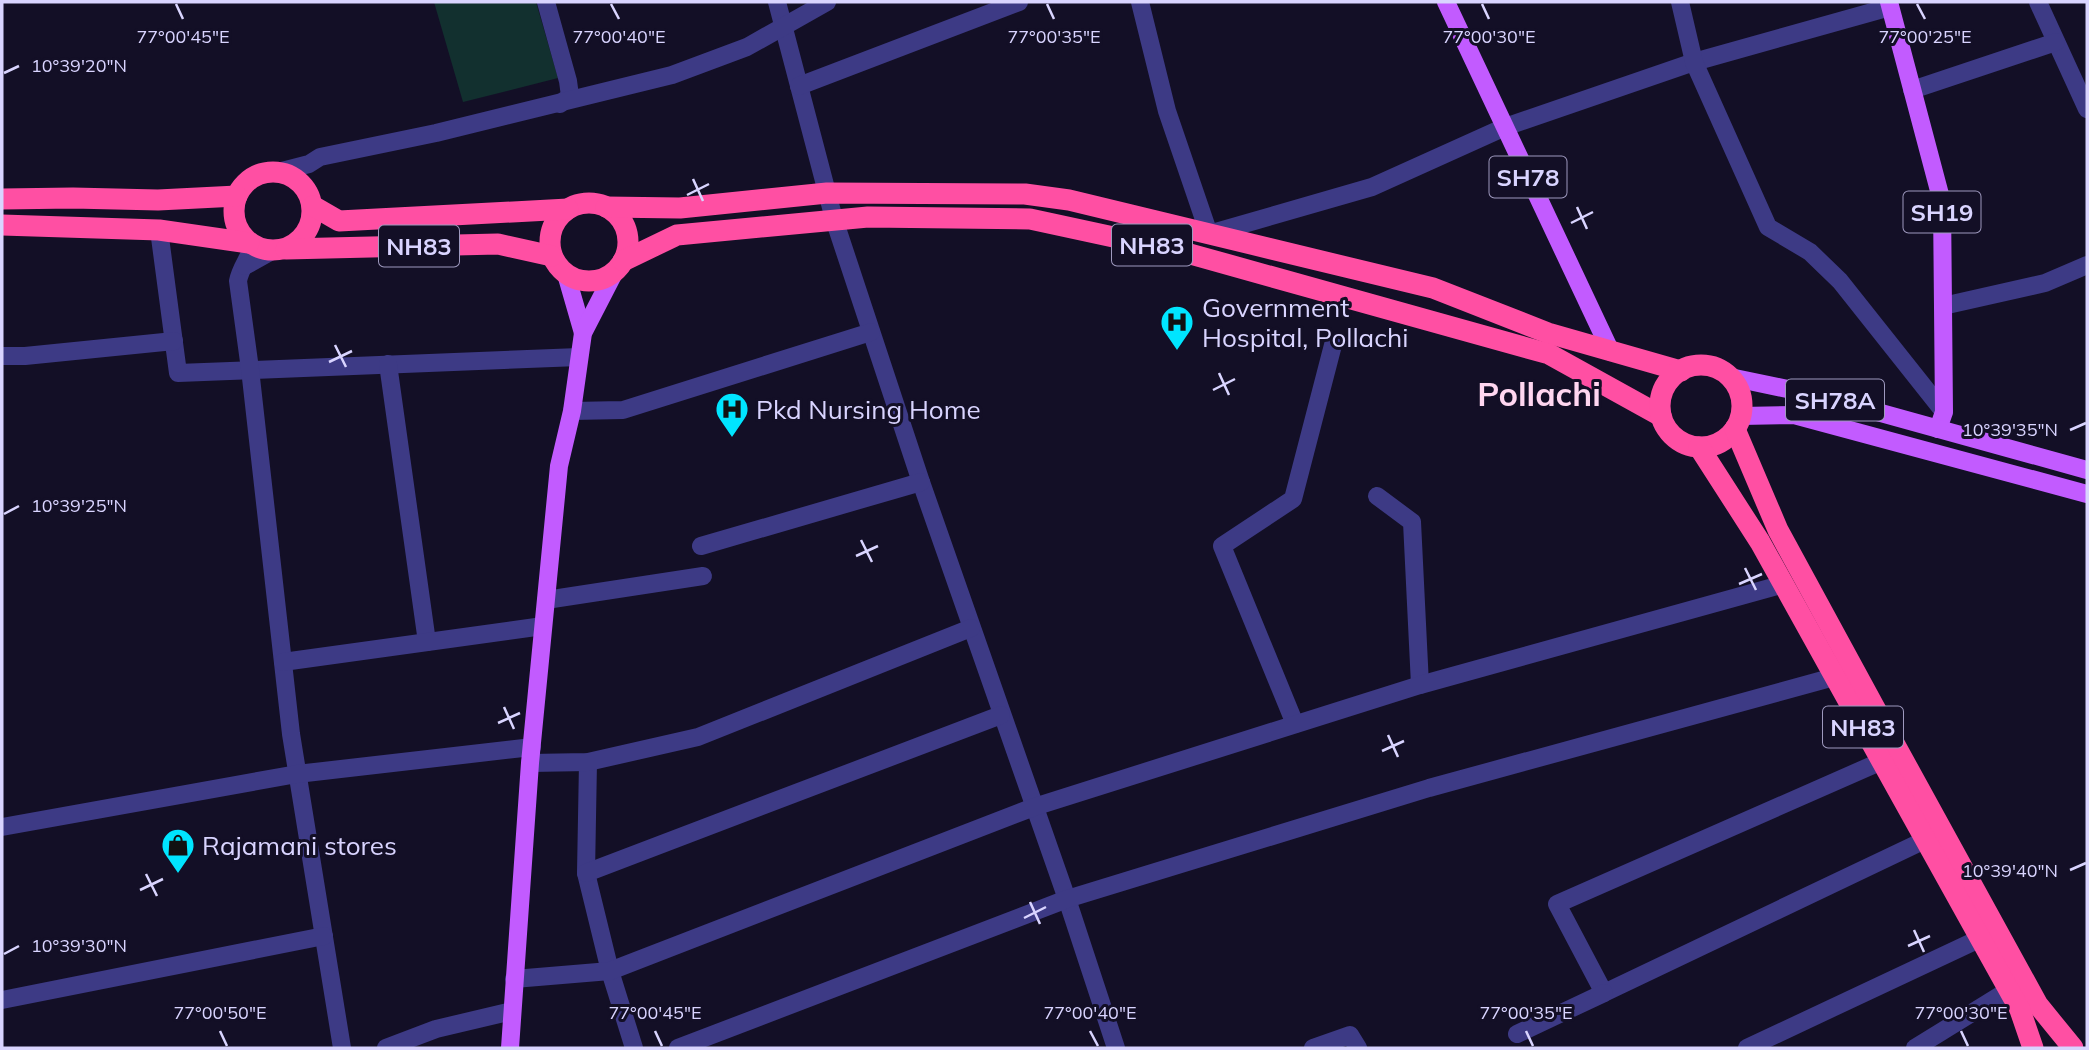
<svg xmlns="http://www.w3.org/2000/svg" width="2089" height="1050" viewBox="0 0 2089 1050" font-family="Mulish,sans-serif">
  <style>
    .green { fill: #12302f }
    .lines { fill: none; stroke-linecap: round; stroke-linejoin: round }
    .minor { stroke: #3d3a85; stroke-width: 18 }
    .major { stroke: #c25bff; stroke-width: 18 }
    .highway { stroke: #ff4fa3; stroke-width: 21 }
    .ticks { fill: none; stroke: #d9d4ff; stroke-width: 2.5 }
    .labels { text-anchor: middle; dominant-baseline: central; stroke-width: 6; stroke-linejoin: round; paint-order: stroke }
    .shield { fill: #130f26; stroke: #9e99be; stroke-width: 2 }
    .shield-label { font-size: 24px; font-weight: bold; fill: #d9d4ff }
    .poi-label { font-size: 26px; fill: #d9d4ff; stroke: #130f26; text-anchor: start }
    .district-label { font-size: 33px; font-weight: bold; fill: #ffd6f0; stroke: #130f26 }
    .ticks-label { font-size: 18px; text-anchor: middle; fill: #d9d4ff; stroke: #130f26; stroke-width: 6; stroke-linejoin: round; paint-order: stroke }
  </style>
  <rect width="100%" height="100%" fill="#130f26"/>
  <path class="green" d="M434,2h102l22,76 -95,24z"/>
  <g class="lines">
    <g class="minor">
      <path d="M546,2l22,79 2,15 -10,8"/>
      <path d="M777,2l57,217 87,263 146,417 49,149"/>
      <path d="M1140,2l27,109 42,123 163,-47 133,-60 189,-65 196,-55"/>
      <path d="M1680,2l14,60 74,165 42,25 30,29 104,131"/>
      <path d="M2038,2l49,107"/>
      <path d="M799,86l220,-84"/>
      <path d="M1912,90l144,-48"/>
      <path d="M278,172l31,-8 11,-7 116,-24 236,-58 75,-28 80,-45"/>
      <path d="M159,230l19,143 401,-16"/>
      <path d="M253,246c-4,12 -13,23 -15,35l12,88 41,365 51,314"/>
      <path d="M245,266l27,-15"/>
      <path d="M1943,306l102,-23 42,-18"/>
      <path d="M2,356h23l149,-15"/>
      <path d="M388,364l39,278"/>
      <path d="M572,411l51,-1 248,-78"/>
      <path d="M1377,496l35,26 8,163"/>
      <path d="M701,546l220,-64"/>
      <path d="M546,600l157,-24"/>
      <path d="M283,662l260,-36"/>
      <path d="M1295,724l-73,-178 71,-47 40,-154"/>
      <path d="M1882,761l-325,143 47,89 321,-153"/>
      <path d="M588,762l-2,111 24,98 24,77"/>
      <path d="M530,763l58,-1 110,-25 273,-109"/>
      <path d="M2,827l295,-53 235,-27"/>
      <path d="M586,873l415,-158"/>
      <path d="M514,979l96,-8 424,-164 386,-122 364,-101"/>
      <path d="M2,1000l322,-64"/>
      <path d="M1517,1034l87,-41"/>
      <path d="M386,1048l50,-19 76,-18"/>
      <path d="M678,1048l389,-149 362,-111 405,-111"/>
      <path d="M1313,1048l37,-13 8,13"/>
      <path d="M1747,1048l232,-109"/>
      <path d="M1915,1048l94,-58"/>
    </g>
    <g class="major">
      <path d="M1446,2l165,350"/>
      <path d="M1889,2l53,200 2,210 -6,17"/>
      <path d="M566,274l17,59"/>
      <path d="M1730,377l86,18 271,75"/>
      <path d="M1741,416l53,-1 293,79"/>
      <path d="M510,1048l20,-285 29,-297 13,-55 11,-78 32,-62"/>
    </g>
    <g class="highway">
      <circle cx="273" cy="211" r="39"/>
      <path d="M2,199l71,-1 85,2 79,-4"/>
      <circle cx="589" cy="242" r="39"/>
      <path d="M313,206l26,15 229,-12"/>
      <path d="M606,207l74,1 147,-15 198,1 44,6 364,88 115,45 133,38"/>
      <path d="M2,225l157,5 90,13"/>
      <path d="M286,249l212,-5 54,12"/>
      <path d="M623,261l54,-26 191,-18 162,2 153,33 366,102 112,62"/>
      <circle cx="1701" cy="406" r="41"/>
      <path d="M1735,429l43,101 105,193 155,282 35,43"/>
      <path d="M1699,447l61,95 260,468 13,38"/>
    </g>
  </g>
  <path class="ticks" d="M176,4l7,15M611,4l8,15M1047,4l7,15M1482,4l7,15M1917,4l8,15M4,73l15,-7M693,179l10,22M687,195l22,-11M1577,207l10,22M1571,223l22,-11M335,345l11,22M329,362l23,-11M1219,373l10,22M1213,390l22,-11M2070,430l16,-7M4,514l15,-8M861,540l11,22M856,556l22,-10M1745,568l11,22M1739,584l23,-10M504,707l10,22M498,723l22,-10M1388,735l10,22M1382,751l22,-10M2070,870l16,-7M146,874l11,22M140,890l23,-11M1030,902l10,22M1024,918l22,-11M1914,930l10,22M1908,946l22,-10M4,954l15,-8M220,1031l7,15M655,1031l7,15M1090,1031l8,15M1526,1031l7,15M1961,1031l7,15"/>
  <defs>
    <symbol id="hospital-pin" viewBox="-11 -11 22 30"><path d="M0 17L-7.5 6A9.5 9.5 0 1 1 7.5 6Z" fill="#00e5ff" stroke="#130f26"/><path d="M-5-5h3v3.5h4V-5h3V5h-3V1.5h-4V5h-3Z" fill="#111"/></symbol>
    <symbol id="shop-pin" viewBox="-11 -11 22 30"><path d="M0 17L-7.5 6A9.5 9.5 0 1 1 7.5 6Z" fill="#00e5ff" stroke="#130f26"/><path d="M-5-2.5h2.3a2.7 3.5 0 0 1 5.4 0H5L5.5 6h-11ZM-1.5-2.5h3a1.5 2.3 0 0 0-3 0Z" fill="#111"/></symbol>
  </defs>
  <g fill-rule="evenodd">
    <use href="#hospital-pin" x="1158" y="303" width="38" height="52"/>
    <use href="#hospital-pin" x="713" y="390" width="38" height="52"/>
    <use href="#shop-pin" x="159" y="826" width="38" height="52"/>
  </g>
  <g class="labels">
    <g class="shield">
      <rect x="1489.5" y="156.5" width="77" height="41" rx="5"/>
      <rect x="1903.5" y="191.5" width="77" height="41" rx="5"/>
      <rect x="1112" y="224.5" width="80" height="41" rx="5"/>
      <rect x="379" y="225.5" width="80" height="41" rx="5"/>
      <rect x="1786" y="379.5" width="98" height="41" rx="5"/>
      <rect x="1823" y="706.5" width="80" height="41" rx="5"/>
    </g>
    <g class="shield-label">
      <text x="1528" y="177">SH78</text>
      <text x="1942" y="212">SH19</text>
      <text x="1152" y="245">NH83</text>
      <text x="419" y="246">NH83</text>
      <text x="1835" y="400">SH78A</text>
      <text x="1863" y="727">NH83</text>
    </g>
    <g class="poi-label">
      <text x="1202" y="307">Government<tspan x="1202" dy="30">Hospital, Pollachi</tspan></text>
      <text x="756" y="409">Pkd Nursing Home</text>
      <text x="202" y="845">Rajamani stores</text>
    </g>
    <g class="district-label">
      <text x="1539" y="393">Pollachi</text>
    </g>
  </g>
  <g class="ticks-label">
    <text x="183" y="43">77°00'45"E</text>
    <text x="619" y="43">77°00'40"E</text>
    <text x="1054" y="43">77°00'35"E</text>
    <text x="1489" y="43">77°00'30"E</text>
    <text x="1925" y="43">77°00'25"E</text>
    <text x="79" y="72">10°39'20"N</text>
    <text x="2010" y="436">10°39'35"N</text>
    <text x="79" y="512">10°39'25"N</text>
    <text x="2010" y="877">10°39'40"N</text>
    <text x="79" y="952">10°39'30"N</text>
    <text x="655" y="1019">77°00'45"E</text>
    <text x="1090" y="1019">77°00'40"E</text>
    <text x="1526" y="1019">77°00'35"E</text>
    <text x="1961" y="1019">77°00'30"E</text>
    <text x="220" y="1019">77°00'50"E</text>
  </g>
  <rect width="2089" height="1050" fill="none" stroke="#d9d4ff" stroke-width="7"/>
</svg>
